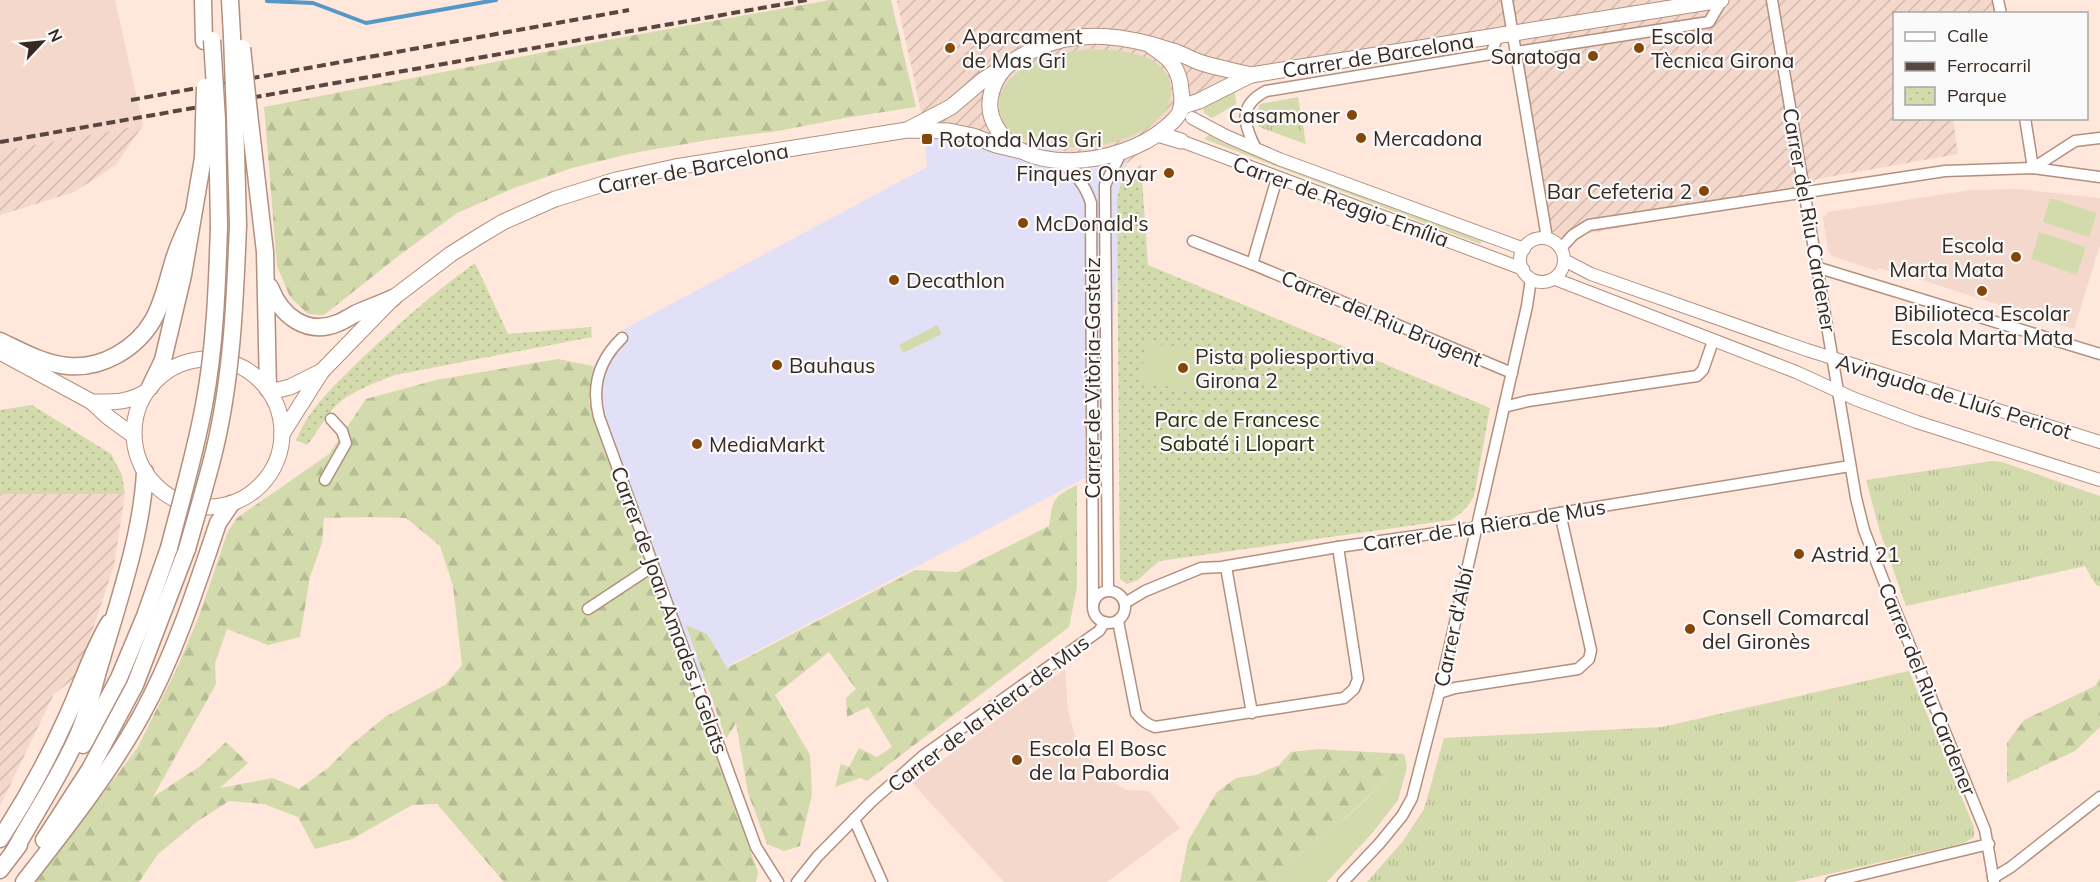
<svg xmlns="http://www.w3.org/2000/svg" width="2100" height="882" viewBox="0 0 2100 882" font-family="Mulish,sans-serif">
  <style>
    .commercial { fill: #e2e0f6 }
    .industrial { fill: url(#industrial-furrows) }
    .built { fill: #f3d8cb }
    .grass { fill: url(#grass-tufts) }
    .forest { fill: url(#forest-firs); fill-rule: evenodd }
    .park { fill: url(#park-dots) }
    .garden { fill: #d3dbac }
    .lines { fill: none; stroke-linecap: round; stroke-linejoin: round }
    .stream { stroke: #5597c7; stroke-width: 4 }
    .minor-casing { stroke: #b38f7e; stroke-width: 13 }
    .tertiary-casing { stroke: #b38f7e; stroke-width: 14 }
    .secondary-casing { stroke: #b38f7e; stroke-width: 17 }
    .primary-casing { stroke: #b38f7e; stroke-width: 19 }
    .trunk-casing { stroke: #b38f7e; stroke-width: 19 }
    .minor { stroke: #fff; stroke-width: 10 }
    .tertiary { stroke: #fff; stroke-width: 12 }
    .secondary { stroke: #fff; stroke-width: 15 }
    .primary { stroke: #fff; stroke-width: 16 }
    .trunk { stroke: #fff; stroke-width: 16 }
    .rail { stroke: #584740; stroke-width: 4; stroke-dasharray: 9 4.5; stroke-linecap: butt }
    .trunk-bridge-casing { stroke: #b38f7e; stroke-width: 19; stroke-linecap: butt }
    .trunk-bridge { stroke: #fff; stroke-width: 16 }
    .poi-dot { fill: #854707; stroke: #fafafa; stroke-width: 2 }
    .labels { text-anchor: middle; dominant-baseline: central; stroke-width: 4.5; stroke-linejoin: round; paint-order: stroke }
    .poi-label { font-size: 21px; fill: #372822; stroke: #fafafa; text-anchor: start }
    .street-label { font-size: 21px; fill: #372822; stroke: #fafafa }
    .park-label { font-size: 21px; fill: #2b2f0e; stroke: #fafafa }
  </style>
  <defs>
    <pattern id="industrial-furrows" width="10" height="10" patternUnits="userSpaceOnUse" patternTransform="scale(1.5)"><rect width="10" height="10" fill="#f3d8cb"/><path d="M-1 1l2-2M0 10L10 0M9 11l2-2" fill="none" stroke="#d1b9ae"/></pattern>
    <pattern id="grass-tufts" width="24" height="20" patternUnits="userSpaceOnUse" patternTransform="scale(1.5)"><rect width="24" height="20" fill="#d3dbac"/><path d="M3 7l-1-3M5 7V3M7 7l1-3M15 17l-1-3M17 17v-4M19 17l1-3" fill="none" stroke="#b6bc94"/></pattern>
    <pattern id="forest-firs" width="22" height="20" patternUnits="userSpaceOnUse" patternTransform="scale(1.5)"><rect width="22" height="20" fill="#d3dbac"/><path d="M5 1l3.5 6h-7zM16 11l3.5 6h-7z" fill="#b6bc94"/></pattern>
    <pattern id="park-dots" width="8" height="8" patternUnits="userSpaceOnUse" patternTransform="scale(1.5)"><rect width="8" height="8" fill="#d3dbac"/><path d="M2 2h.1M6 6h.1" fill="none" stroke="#b6bc94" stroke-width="1.8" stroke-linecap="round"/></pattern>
  </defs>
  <rect width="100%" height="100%" fill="#ffe7dc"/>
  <path class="commercial" d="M924,125l203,38 -27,307 -408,215 -47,-122 -56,-161 4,-36 24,-33 310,-166z"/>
  <g class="industrial">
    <path d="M904,0h1094l3,13 -107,1v104l59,1 5,35 -141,25 -34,19 -220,40 -19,-12 -33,-194 -265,43 -119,88 -203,-38 -27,-124z"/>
    <path d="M143,125l-27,40 -42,27 -74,23v-64z"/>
    <path d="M0,494h125l-11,72 -37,110 -23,18 -54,112z"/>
  </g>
  <g class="built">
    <path d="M0,0h115l28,125 -143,26z"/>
    <path d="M2017,189l83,9v47l-26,84 -146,-47 -50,-14 -1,3 -45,-15 -4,-6 -5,-32 5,-6 143,-22z"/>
    <path d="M1065,669l3,41 9,33 29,34 20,13 23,1 31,37 -73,54h-103l-92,-99z"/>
  </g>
  <g class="grass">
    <path d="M1298,97l8,47 -47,-17 -3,-9 4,-14z"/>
    <path d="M1992,461l10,1 98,34v91l-4,-2 -11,-19 -179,40 -26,-74 -14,-52z"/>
    <path d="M1909,671l65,156v10l-10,6 -170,39h-427l36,-41 21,-32 20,-71 218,-11z"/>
  </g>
  <g class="forest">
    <path d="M830,0h61l25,107 -71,11 -67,13 -58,7 -87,15 -61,15 -58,20 -57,25 -60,44 -73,58 -16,-1 -18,-17 -13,-31 -13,-159 338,-66z"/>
    <path d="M558,359l35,7 -4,36 56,161 47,122 66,187 -2,10h-252l-67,-78 -25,1 -60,34 -37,10 -17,-32 -34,-13 -35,-3 -31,20 -40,33 -19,28h-103l102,-135 39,-79 22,-52 29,-85 9,-13 92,-64 37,-55 70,-19zM369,517l37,1 34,28 13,40 9,79 -17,20 -60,32 -34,28 -23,23 -29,21 -26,-11 -53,10 28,-25 -22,-21 -27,25 -46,30 63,-113 -1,-21 12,-34 41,16 32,-8 10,-60 12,-34 2,-25z"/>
    <path d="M1077,485v102l-8,40 -202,154 -7,-3 -25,9 6,-23 8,3 10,-19 18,9 15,-10 -24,-40 -21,10 -1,-19 10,-9 -27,-37 -54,43 35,60 2,39 -12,52 -16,5 -17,-7 -19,-51 -12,-70 -10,16 -40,-114 21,9 20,34 188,-98 42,2 92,-46c4,-27 3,-28 28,-41z"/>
    <path d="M2100,678v49l-25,24 -68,32v-40l17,-23 71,-34z"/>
    <path d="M1318,749l86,5c-17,24 -44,53 -68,71 -24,19 -43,32 -62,57h-94l8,-41 29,-49 19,-14 20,-3 23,-10 12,-13z"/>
  </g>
  <g class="park">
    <path d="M1141,164l7,101 342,143 -16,88c-6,11 -12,17 -23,24l-292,41 -21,19 -11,4 -7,-5 -3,-380 5,-20z"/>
    <path d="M475,263l33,71 83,-7 1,10 -197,38c-20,8 -48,17 -63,35 -9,11 -16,24 -25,35l-11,-5c14,-33 38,-54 63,-79 37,-35 74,-68 116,-98z"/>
    <path d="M32,405l79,49 11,21 3,19h-125v-84z"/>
  </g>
  <g class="garden">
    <path d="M1088,49c29,1 84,2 83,44 -1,13 -8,22 -18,30 -32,25 -76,28 -114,20 -19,-3 -36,-12 -39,-32 -7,-44 57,-57 88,-62z"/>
    <path d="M1235,91l1,13 -24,14 -8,-5 -1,-5z"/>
    <path d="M1209,135l14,8 259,98 -2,3 -276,-105z"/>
    <path d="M2050,198l47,15 -8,24 -46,-15z"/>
    <path d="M2039,232l47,15 -9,28 -46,-16z"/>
    <path d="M937,325l5,9 -39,19 -4,-8z"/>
    <path d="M1146,342l80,13 -6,39 -80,-12z"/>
    <path d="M1404,754l3,13 -9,33 -24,31 -47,51h-53c19,-25 38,-38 62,-57 24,-17 51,-47 68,-71z"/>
  </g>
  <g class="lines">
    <path class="stream" d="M267,1l46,2 53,20 130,-23"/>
    <defs>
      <g id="minor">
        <path d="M1507,0l40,238"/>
        <path d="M1772,0l84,498 8,32 22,57 99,243 9,52"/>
        <path d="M1998,0l3,14"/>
        <path d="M1517,52l192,-30 13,-22"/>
        <path d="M2025,118l8,50"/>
        <path d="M1256,149c-12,-24 -19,-43 10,-58l225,-37 7,-18"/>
        <path d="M1061,161c14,13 24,23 30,42l2,402"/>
        <path d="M2033,168l42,-27 25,-3"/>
        <path d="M1277,178l-25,86 260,109"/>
        <path d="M1193,241l59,23"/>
        <path d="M1561,248l12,-13 16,-10 356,-54 88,-3 67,9"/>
        <path d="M1816,267l284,87"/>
        <path d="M622,338c-23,22 -31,48 -23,79l157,430 22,35"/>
        <path d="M1504,407l24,-6 169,-25 6,-6 10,-29"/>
        <path d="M325,480l21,-37 -4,-12 -11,-12"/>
        <path d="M1226,567l26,146"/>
        <path d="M1108,590l-3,-394v-11l16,-32"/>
        <circle cx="1109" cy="607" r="16"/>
        <path d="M1125,603l20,-12 56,-23 20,-1 117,-20 163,-23 59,-11 290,-47"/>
        <path d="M588,609l65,-43"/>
        <path d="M1118,621l18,92c6,7 10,11 19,14l189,-29 10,-9 4,-10 -20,-132"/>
        <path d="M1439,693l16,-5 123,-19 11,-10 2,-9 -31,-137"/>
        <path d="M854,819l28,63"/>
        <path d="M1993,878l18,-11 89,-70"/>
        <path d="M797,882l20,-25 54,-55 53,-47 175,-124 6,-9"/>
        <path d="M1343,882l36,-38 23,-28 10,-18 27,-105 88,-387 4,-27"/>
        <path d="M1831,882l158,-38"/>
      </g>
      <g id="tertiary">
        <path d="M1192,118l34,18 53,23 245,90"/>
        <path d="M1181,141l342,128"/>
        <circle cx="1542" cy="260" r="22"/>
        <path d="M1564,260l27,14 216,76 293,92"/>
        <path d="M1555,279l241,93 59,27 62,23 183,58"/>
      </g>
      <g id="secondary">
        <path d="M1149,44c7,6 16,11 21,17 7,8 11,20 11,30 1,5 1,13 0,18 -2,8 -11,15 -17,20 -41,35 -148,53 -172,-11 -6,-17 1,-37 13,-50 9,-9 19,-14 31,-19 44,-21 92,-13 137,2 10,3 19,9 29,12 16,5 33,8 49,12"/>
        <path d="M1181,107l18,-6 52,-26 470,-75"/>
        <path d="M909,129l42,-22 32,-27 19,-12"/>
        <path d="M1158,134l23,7"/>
        <path d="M0,352l92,50 16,15 26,19"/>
        <circle cx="208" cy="433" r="74"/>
        <path d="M270,392l20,-5 32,-16"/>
        <path d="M92,402c23,0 34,1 54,-10"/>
        <path d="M282,434l40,-63 71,-73 58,-44 27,-17 25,-15 52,-23 61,-19 59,-13 232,-37 42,1 24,5 23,9 25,6"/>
      </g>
      <path id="primary" d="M0,839c25,-38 47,-78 66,-120 15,-32 25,-66 43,-96"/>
      <g id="trunk">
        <path d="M203,0l1,41"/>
        <path d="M230,0l2,36"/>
        <path d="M249,113l16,139 3,137"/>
        <path d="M235,116l3,109"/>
        <path d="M217,120l2,107"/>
        <path d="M270,287c11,29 37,49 68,36 6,-2 11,-6 17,-9 12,-6 26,-10 38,-16"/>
        <path d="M0,341c21,10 44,23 68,25 34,3 68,-17 85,-46 11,-19 15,-43 22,-64 5,-15 12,-29 18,-42"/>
        <path d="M150,387l13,-27 20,-85 20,-117 1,-37"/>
        <path d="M83,745l36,-67 26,-62 24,-68"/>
        <path d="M44,840l46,-71 45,-84 52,-136"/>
        <path d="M13,853c22,-40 48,-78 66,-120 10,-24 15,-50 23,-75 17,-58 40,-125 43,-186"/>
        <path d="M0,870l19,-25"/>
        <path d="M24,882c42,-54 85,-108 118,-168 33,-60 54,-126 76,-191l13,-19"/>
      </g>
    </defs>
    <use href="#minor" class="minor-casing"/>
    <use href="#tertiary" class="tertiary-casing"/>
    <use href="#secondary" class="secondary-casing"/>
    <use href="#primary" class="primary-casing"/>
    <use href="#trunk" class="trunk-casing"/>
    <use href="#minor" class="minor"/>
    <use href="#tertiary" class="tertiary"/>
    <use href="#secondary" class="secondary"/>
    <use href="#primary" class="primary"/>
    <use href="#trunk" class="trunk"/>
    <g class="rail">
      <path d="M131,100l498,-90"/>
      <path d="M0,142l807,-142"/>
    </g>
    <defs>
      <g id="trunk-bridge">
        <path d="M232,36l3,80"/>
        <path d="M212,40l5,80"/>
        <path d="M242,48l7,65"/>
        <path d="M204,121l1,-34"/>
        <path d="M169,548c12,-47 26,-94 35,-143 11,-58 13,-118 15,-178"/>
        <path d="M187,549c9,-32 19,-65 27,-97 18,-74 21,-151 24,-227"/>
      </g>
    </defs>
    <use href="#trunk-bridge" class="trunk-bridge-casing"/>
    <use href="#trunk-bridge" class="trunk-bridge"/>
  </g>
  <g class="poi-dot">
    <circle cx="950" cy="48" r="6"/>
    <circle cx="1639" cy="48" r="6"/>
    <circle cx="1593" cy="56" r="6"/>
    <circle cx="1352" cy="115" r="6"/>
    <circle cx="1361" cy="138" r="6"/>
    <rect x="921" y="133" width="12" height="12" rx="3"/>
    <circle cx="1169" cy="173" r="6"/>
    <circle cx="1704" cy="191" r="6"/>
    <circle cx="1023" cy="223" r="6"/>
    <circle cx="2016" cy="257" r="6"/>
    <circle cx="894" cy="280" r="6"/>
    <circle cx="1982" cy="291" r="6"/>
    <circle cx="777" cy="365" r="6"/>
    <circle cx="1183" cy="368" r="6"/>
    <circle cx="697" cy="444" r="6"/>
    <circle cx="1799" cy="554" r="6"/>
    <circle cx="1690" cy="629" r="6"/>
    <circle cx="1017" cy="760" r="6"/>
  </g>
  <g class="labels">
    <g class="poi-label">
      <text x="962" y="36">Aparcament<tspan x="962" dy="24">de Mas Gri</tspan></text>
      <text x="1651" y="36">Escola<tspan x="1651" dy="24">Tècnica Girona</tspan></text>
      <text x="1581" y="56" text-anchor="end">Saratoga</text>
      <text x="1340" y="115" text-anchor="end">Casamoner</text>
      <text x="1373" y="138">Mercadona</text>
      <text x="939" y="139">Rotonda Mas Gri</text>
      <text x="1157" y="173" text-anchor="end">Finques Onyar</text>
      <text x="1692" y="191" text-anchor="end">Bar Cefeteria 2</text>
      <text x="1035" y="223">McDonald's</text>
      <text x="2004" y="245" text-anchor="end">Escola<tspan x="2004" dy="24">Marta Mata</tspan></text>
      <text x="906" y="280">Decathlon</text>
      <text x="1982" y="313" text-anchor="middle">Bibilioteca Escolar<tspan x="1982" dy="24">Escola Marta Mata</tspan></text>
      <text x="1195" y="356">Pista poliesportiva<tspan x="1195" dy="24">Girona 2</tspan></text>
      <text x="789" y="365">Bauhaus</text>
      <text x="709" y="444">MediaMarkt</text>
      <text x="1811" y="554">Astrid 21</text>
      <text x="1702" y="617">Consell Comarcal<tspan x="1702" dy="24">del Gironès</tspan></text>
      <text x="1029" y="748">Escola El Bosc<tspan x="1029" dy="24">de la Pabordia</tspan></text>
    </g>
    <g class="street-label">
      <text transform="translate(1378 55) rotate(-9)">Carrer de Barcelona</text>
      <text transform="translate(693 168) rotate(-11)">Carrer de Barcelona</text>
      <text transform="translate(1341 201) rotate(20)">Carrer de Reggio Emília</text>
      <text transform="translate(1810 220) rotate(80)">Carrer del Riu Cardener</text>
      <text transform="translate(1382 318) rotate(23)">Carrer del Riu Brugent</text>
      <text transform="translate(1092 378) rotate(-90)">Carrer de Vitòria-Gasteiz</text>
      <text transform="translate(1954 396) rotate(17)">Avinguda de Lluís Pericot</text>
      <text transform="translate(1484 525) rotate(-9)">Carrer de la Riera de Mus</text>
      <text transform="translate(670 610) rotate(70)">Carrer de Joan Amades i Gelats</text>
      <text transform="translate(1453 627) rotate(-78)">Carrer d'Albí</text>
      <text transform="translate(1928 689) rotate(68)">Carrer del Riu Cardener</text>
      <text transform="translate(988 713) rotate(-37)">Carrer de la Riera de Mus</text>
    </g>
    <g class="park-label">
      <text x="1237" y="419">Parc de Francesc<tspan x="1237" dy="24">Sabaté i Llopart</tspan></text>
    </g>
  </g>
  <rect x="1893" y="12" width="195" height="108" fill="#fafafa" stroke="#aca6a4" stroke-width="1.5"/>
  <rect x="1905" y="32" width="30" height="9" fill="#ffffff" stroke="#aca6a4" stroke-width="1.5"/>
  <text x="1947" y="42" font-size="18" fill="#372822">Calle</text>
  <rect x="1905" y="62" width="30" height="9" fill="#584740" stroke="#aca6a4" stroke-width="1.5"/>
  <text x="1947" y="72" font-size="18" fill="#372822">Ferrocarril</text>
  <rect x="1905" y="87" width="30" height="18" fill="url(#park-dots)" stroke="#aca6a4" stroke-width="1.5"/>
  <text x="1947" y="102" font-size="18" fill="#372822">Parque</text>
  <g transform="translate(42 42) rotate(64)" stroke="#fafafa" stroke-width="4.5" paint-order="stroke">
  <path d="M0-4.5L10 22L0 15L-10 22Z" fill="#372822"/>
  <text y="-9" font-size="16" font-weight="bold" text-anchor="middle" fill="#372822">N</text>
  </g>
</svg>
